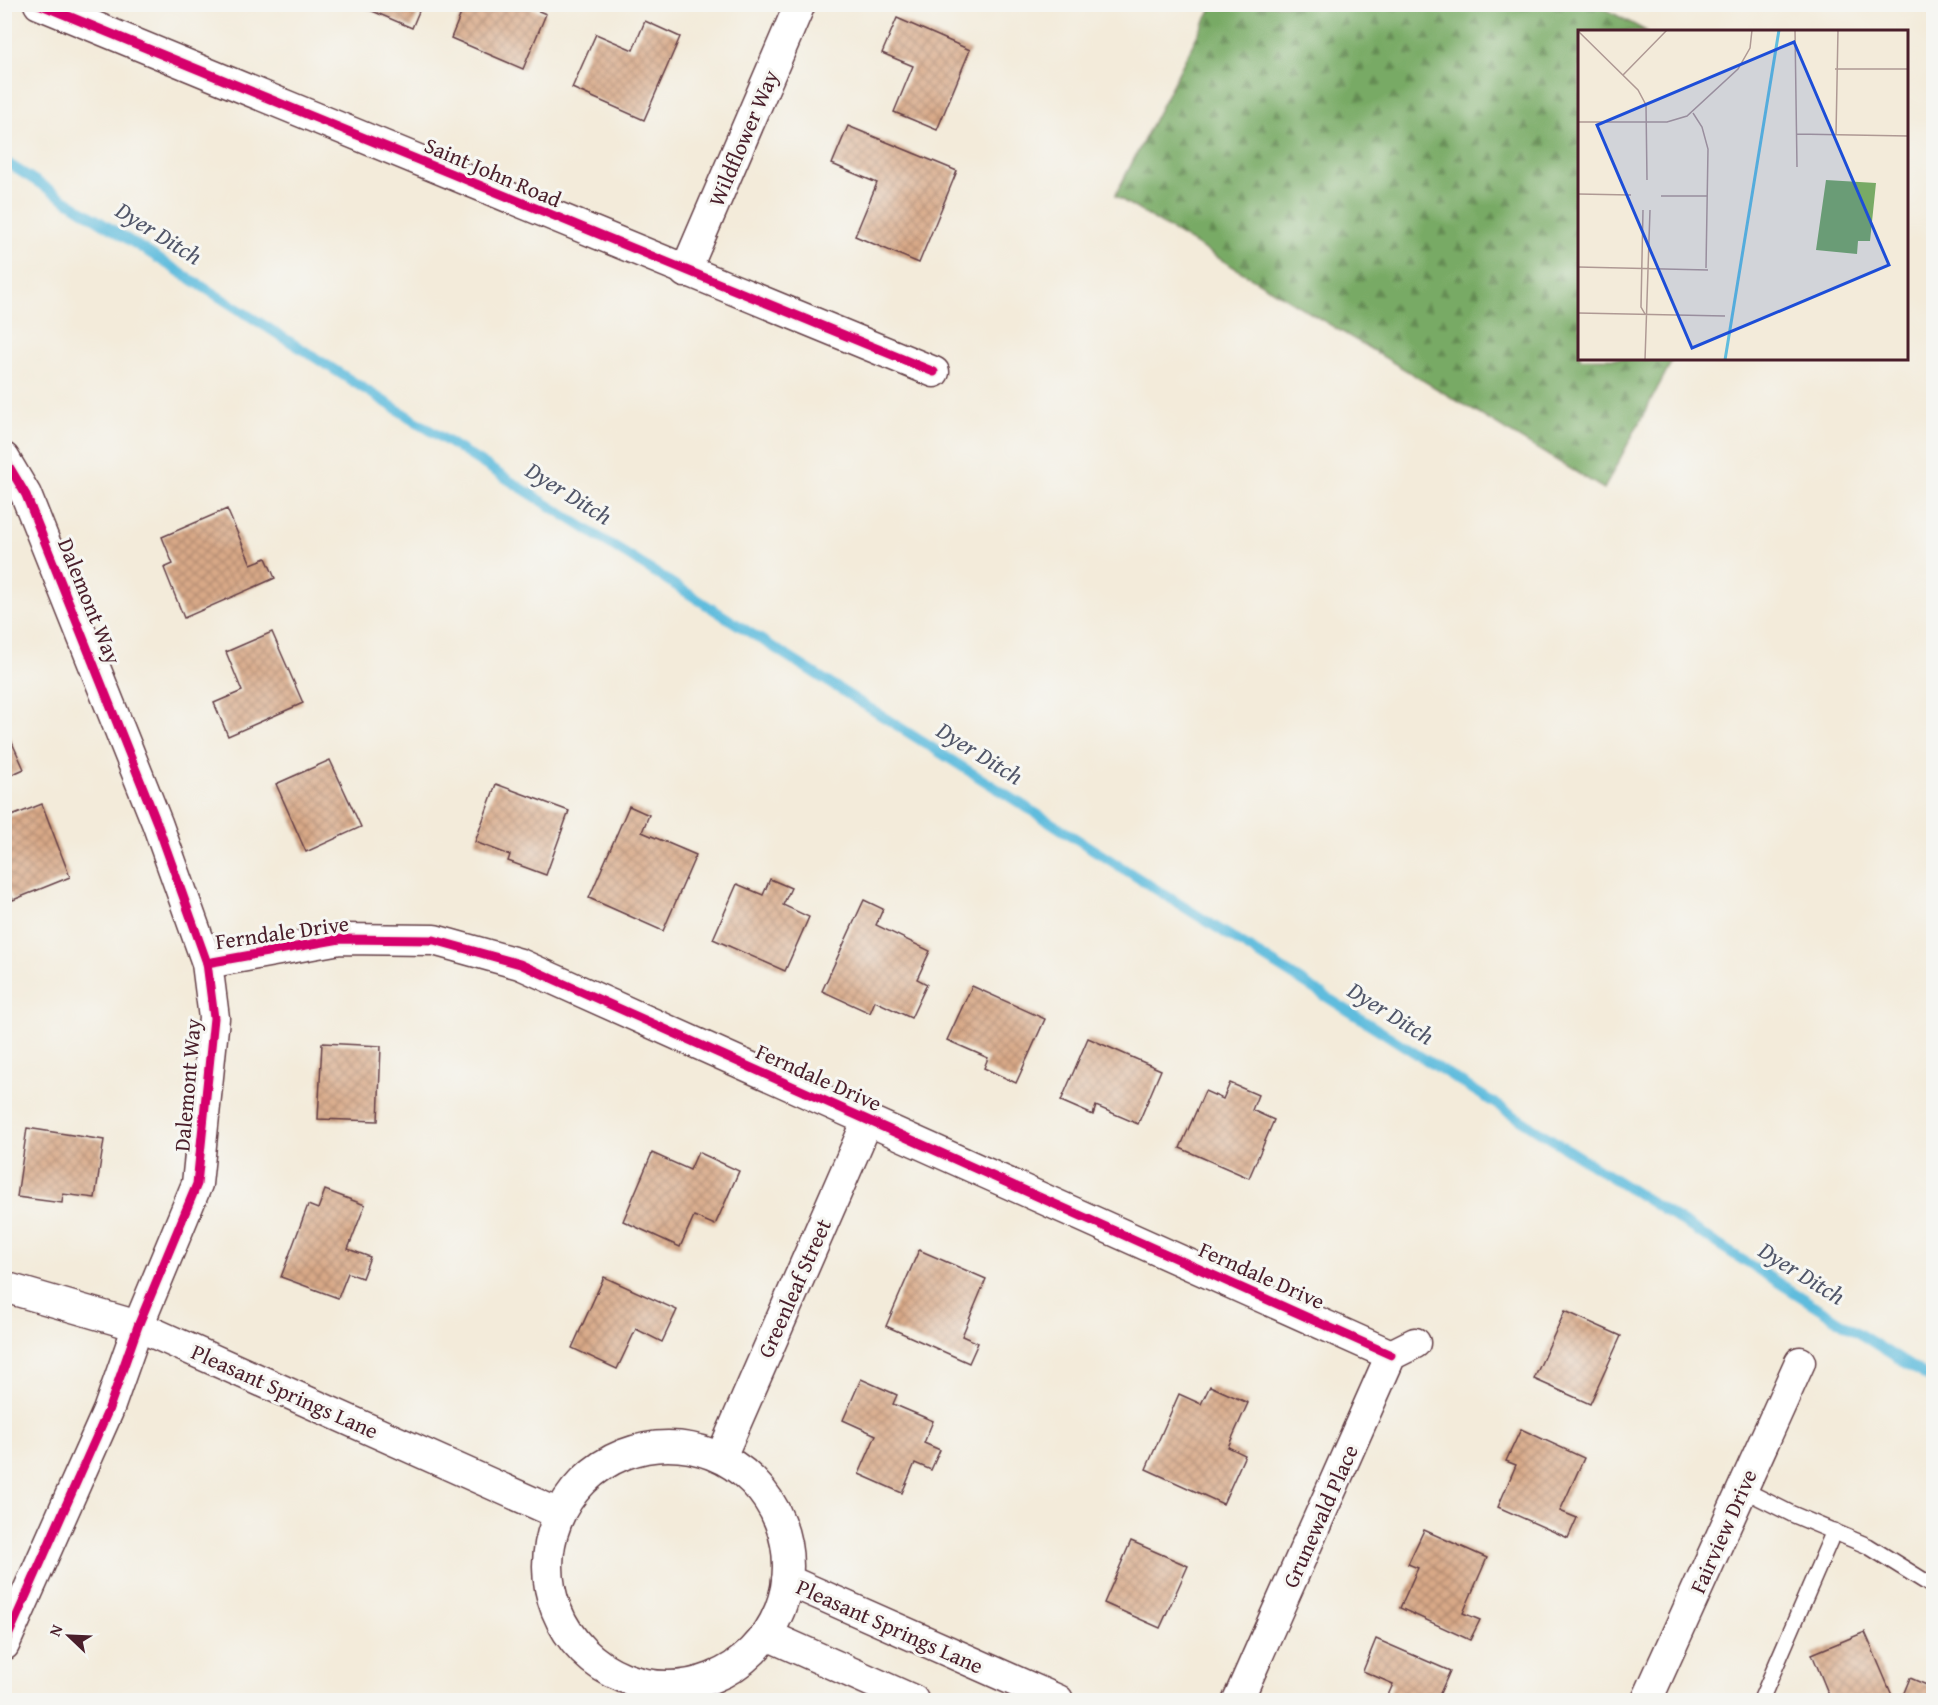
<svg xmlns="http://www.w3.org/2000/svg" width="1938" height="1705" viewBox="0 0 1938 1705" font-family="'Gentium Book Plus',serif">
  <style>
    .forest { fill: url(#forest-firs); stroke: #616448; stroke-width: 1.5 }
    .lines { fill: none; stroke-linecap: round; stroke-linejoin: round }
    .stream { stroke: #5fbcdd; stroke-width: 10 }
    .building { fill: url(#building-cross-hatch) }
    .service-casing { stroke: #633e45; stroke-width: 18 }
    .minor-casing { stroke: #633e45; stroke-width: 33 }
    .service { stroke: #fff; stroke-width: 15 }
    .minor { stroke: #fff; stroke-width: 30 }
    .cycleway-casing { stroke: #f6f6f2; stroke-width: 13 }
    .cycleway { stroke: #d6006c; stroke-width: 9 }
    .labels { text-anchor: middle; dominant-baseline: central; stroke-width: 6; stroke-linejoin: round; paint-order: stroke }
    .street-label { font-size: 22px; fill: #4a1f2b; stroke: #f6f6f2 }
    .water-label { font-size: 24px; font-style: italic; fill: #515669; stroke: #f6f6f2 }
    .inset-river { fill: none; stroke: #5fbcdd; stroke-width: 3 }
    .inset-road { fill: none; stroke: #af9994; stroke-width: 1.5 }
    .view { fill: #1d4ed8; fill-opacity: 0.15; stroke: #1d4ed8; stroke-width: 3 }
    .inset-edge { fill: none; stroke: #4a1f2b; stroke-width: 3 }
  </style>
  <defs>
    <pattern id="forest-firs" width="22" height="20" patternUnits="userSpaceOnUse" patternTransform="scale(1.5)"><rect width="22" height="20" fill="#78aa65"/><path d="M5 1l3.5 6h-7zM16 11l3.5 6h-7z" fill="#648a53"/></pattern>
    <pattern id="building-cross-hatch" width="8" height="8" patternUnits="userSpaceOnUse" patternTransform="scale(1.5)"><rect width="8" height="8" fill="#d8a987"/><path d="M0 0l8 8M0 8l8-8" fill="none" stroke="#b1896f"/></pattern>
  </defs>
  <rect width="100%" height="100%" fill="#f6f6f2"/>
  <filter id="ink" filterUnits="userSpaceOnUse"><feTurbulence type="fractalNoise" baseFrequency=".0167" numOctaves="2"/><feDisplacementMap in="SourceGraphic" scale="12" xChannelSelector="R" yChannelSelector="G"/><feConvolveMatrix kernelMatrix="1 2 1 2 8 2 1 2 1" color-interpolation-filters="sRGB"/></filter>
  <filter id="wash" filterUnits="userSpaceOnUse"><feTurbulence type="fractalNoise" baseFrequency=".008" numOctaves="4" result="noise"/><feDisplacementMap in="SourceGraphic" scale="24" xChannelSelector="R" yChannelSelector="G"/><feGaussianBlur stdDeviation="1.35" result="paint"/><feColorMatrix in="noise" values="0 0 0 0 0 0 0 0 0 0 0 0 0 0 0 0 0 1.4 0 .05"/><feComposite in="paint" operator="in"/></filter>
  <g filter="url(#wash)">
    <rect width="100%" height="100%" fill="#f3ebda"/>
    <path class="forest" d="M1213,5h385l48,26 -66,1v326l93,1 -69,130 -489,-293z"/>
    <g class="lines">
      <path class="stream" d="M4,161l1930,1220"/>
    </g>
    <g id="blocks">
      <g class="building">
        <path d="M356,4h66l-10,24z"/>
        <path d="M465,4h65l-1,3 17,7 -23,55 -72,-31z"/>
        <path d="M897,18l73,32 -33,80 -43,-18 19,-46 -31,-13z"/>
        <path d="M645,21l35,16 -36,83 -72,-32 24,-54 37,16z"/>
        <path d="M848,126l109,45 -38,92 -64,-27 22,-53 -45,-19z"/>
        <path d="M227,509l24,55 15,-6 9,20 -91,40 -20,-50 9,-4 -11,-27z"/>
        <path d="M272,632l31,71 -75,33 -14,-33 28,-12 -16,-39z"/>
        <path d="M4,725l20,44 -20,9z"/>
        <path d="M330,760l31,67 -55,25 -30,-68z"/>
        <path d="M496,784l73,27 -23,64 -38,-14 2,-6 -35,-13z"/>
        <path d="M42,804l28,73 -57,23 -9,-21v-60z"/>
        <path d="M629,806l20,9 -7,17 54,23 -33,76 -74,-33z"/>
        <path d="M770,879l21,9 -8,17 26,12 -24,54 -72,-32 24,-55 26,11z"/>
        <path d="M864,900l19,9 -7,16 54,26 -13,28 10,5 -16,34 -36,-17 -5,12 -48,-22z"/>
        <path d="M972,986l73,33 -29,64 -32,-15 4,-10 -41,-18z"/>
        <path d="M1088,1038l73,32 -23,54 -42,-18 -3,9 -32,-14z"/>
        <path d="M322,1043l59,3 -3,75 -60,-2z"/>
        <path d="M1230,1083l28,12 -6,15 22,10 -25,58 -69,-30 25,-57 18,8z"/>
        <path d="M27,1128l77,12 -9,58 -32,-4 -1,9 -45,-6z"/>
        <path d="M698,1152l41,19 -24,54 -21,-9 -14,31 -57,-26 29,-68 38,17z"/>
        <path d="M325,1190l40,15 -17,44 22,8 -8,21 -14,-5 -10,25 -57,-21 27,-72 10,4z"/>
        <path d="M919,1250l67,29 -24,57 16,7 -9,20 -83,-37z"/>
        <path d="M604,1277l73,33 -15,32 -26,-13 -19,40 -45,-21z"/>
        <path d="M1565,1311l56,25 -31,68 -56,-25z"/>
        <path d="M861,1379l36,16 -4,9 40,17 -9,22 16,7 -9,20 -16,-7 -13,30 -43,-19 17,-39 -33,-15z"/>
        <path d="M1210,1386l38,17 -20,44 17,8 -22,49 -77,-35 33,-75 22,10z"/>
        <path d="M1521,1429l63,29 -24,53 17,7 -9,20 -70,-31 18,-42 -10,-4z"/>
        <path d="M1424,1530l63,28 -24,55 17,7 -10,20 -70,-32 18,-40 -10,-4z"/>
        <path d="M1131,1541l57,25 -28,62 -56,-25z"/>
        <path d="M1865,1632l29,68h-63l-19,-46z"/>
        <path d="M1376,1639l74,32 -13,29h-51l7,-16 -30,-13z"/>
        <path d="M1910,1678l24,10v12h-33z"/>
      </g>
    </g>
  </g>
  <g filter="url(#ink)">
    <use href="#blocks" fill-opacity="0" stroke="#633e45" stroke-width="1.5"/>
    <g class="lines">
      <defs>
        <g id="service">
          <path d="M1742,1489l50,25 76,32 66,41"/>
          <path d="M1761,1700l73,-169"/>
        </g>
        <g id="minor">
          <path d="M39,4l895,368"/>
          <path d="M685,272l115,-268"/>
          <path d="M4,458l22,37 131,328 50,140 7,55 -17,166 -59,142 -30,85 -104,234"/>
          <path d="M207,963l133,-24 94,1 86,24 871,391"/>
          <path d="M4,1287l134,39 421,188"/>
          <circle cx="668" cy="1566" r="120"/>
          <path d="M721,1457l147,-337"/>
          <path d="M787,1580l271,120"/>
          <path d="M767,1635l146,65"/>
          <path d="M1238,1700l153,-345 24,-12"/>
          <path d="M1647,1700l153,-338"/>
        </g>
      </defs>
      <use href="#service" class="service-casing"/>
      <use href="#minor" class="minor-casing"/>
      <use href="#service" class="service"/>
      <use href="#minor" class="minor"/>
      <defs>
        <g id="cycleway">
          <path d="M39,4l895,368"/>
          <path d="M4,458l22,37 131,328 50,140 7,55 -17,166 -59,142 -30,85 -104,234"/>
          <path d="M207,963l133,-24 94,1 86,24 871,391"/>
        </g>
      </defs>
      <use href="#cycleway" class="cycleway-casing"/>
      <use href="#cycleway" class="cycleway"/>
    </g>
  </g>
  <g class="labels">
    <g class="street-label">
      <text transform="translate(743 138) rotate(-67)">Wildflower Way</text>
      <text transform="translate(493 172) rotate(23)">Saint John Road</text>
      <text transform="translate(90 601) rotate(68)">Dalemont Way</text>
      <text transform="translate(282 932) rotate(-8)">Ferndale Drive</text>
      <text transform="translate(819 1077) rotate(24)">Ferndale Drive</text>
      <text transform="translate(187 1085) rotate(-85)">Dalemont Way</text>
      <text transform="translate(1262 1275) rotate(24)">Ferndale Drive</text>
      <text transform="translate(794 1288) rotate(-66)">Greenleaf Street</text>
      <text transform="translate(285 1391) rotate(24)">Pleasant Springs Lane</text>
      <text transform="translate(1320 1516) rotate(-66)">Grunewald Place</text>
      <text transform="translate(1723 1531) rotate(-66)">Fairview Drive</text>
      <text transform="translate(890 1626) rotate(24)">Pleasant Springs Lane</text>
    </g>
    <g class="water-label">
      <text transform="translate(159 233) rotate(32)">Dyer Ditch</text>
      <text transform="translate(569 493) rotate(32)">Dyer Ditch</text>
      <text transform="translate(980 753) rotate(32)">Dyer Ditch</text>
      <text transform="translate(1391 1013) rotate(32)">Dyer Ditch</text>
      <text transform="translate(1802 1273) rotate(32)">Dyer Ditch</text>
    </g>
  </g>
  <g transform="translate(1578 30)">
    <rect width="330" height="330" fill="#f3ebda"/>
    <path d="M248,150l50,3 -6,58h-12l-1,13 -41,-4z" fill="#78aa65"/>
    <path class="inset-river" d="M147,330l54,-330"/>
    <path class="inset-road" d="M217,0l2,137M0,1l60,59 8,15 1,75M257,39h73M45,45l44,-45M115,83l9,14 6,22 -2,119M0,92h89l20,-6 51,-47 12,-21 2,-18M218,104l112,2M258,104l2,-104M0,164l53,1M83,166h46M65,180l-2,97 4,7M0,237l130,3M0,283l147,3M67,330l5,-150"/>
    <path class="view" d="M216,12l95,223 -197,83 -95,-223z"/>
    <rect width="330" height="330" class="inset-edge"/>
  </g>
  <rect width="1938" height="1705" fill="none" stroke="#f6f6f2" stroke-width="24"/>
  <g transform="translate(69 1636) rotate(293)" stroke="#f6f6f2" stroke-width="4.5" paint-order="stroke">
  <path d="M0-4.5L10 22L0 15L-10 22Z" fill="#4a1f2b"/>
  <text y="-9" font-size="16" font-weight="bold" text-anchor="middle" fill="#4a1f2b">N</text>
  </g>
</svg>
